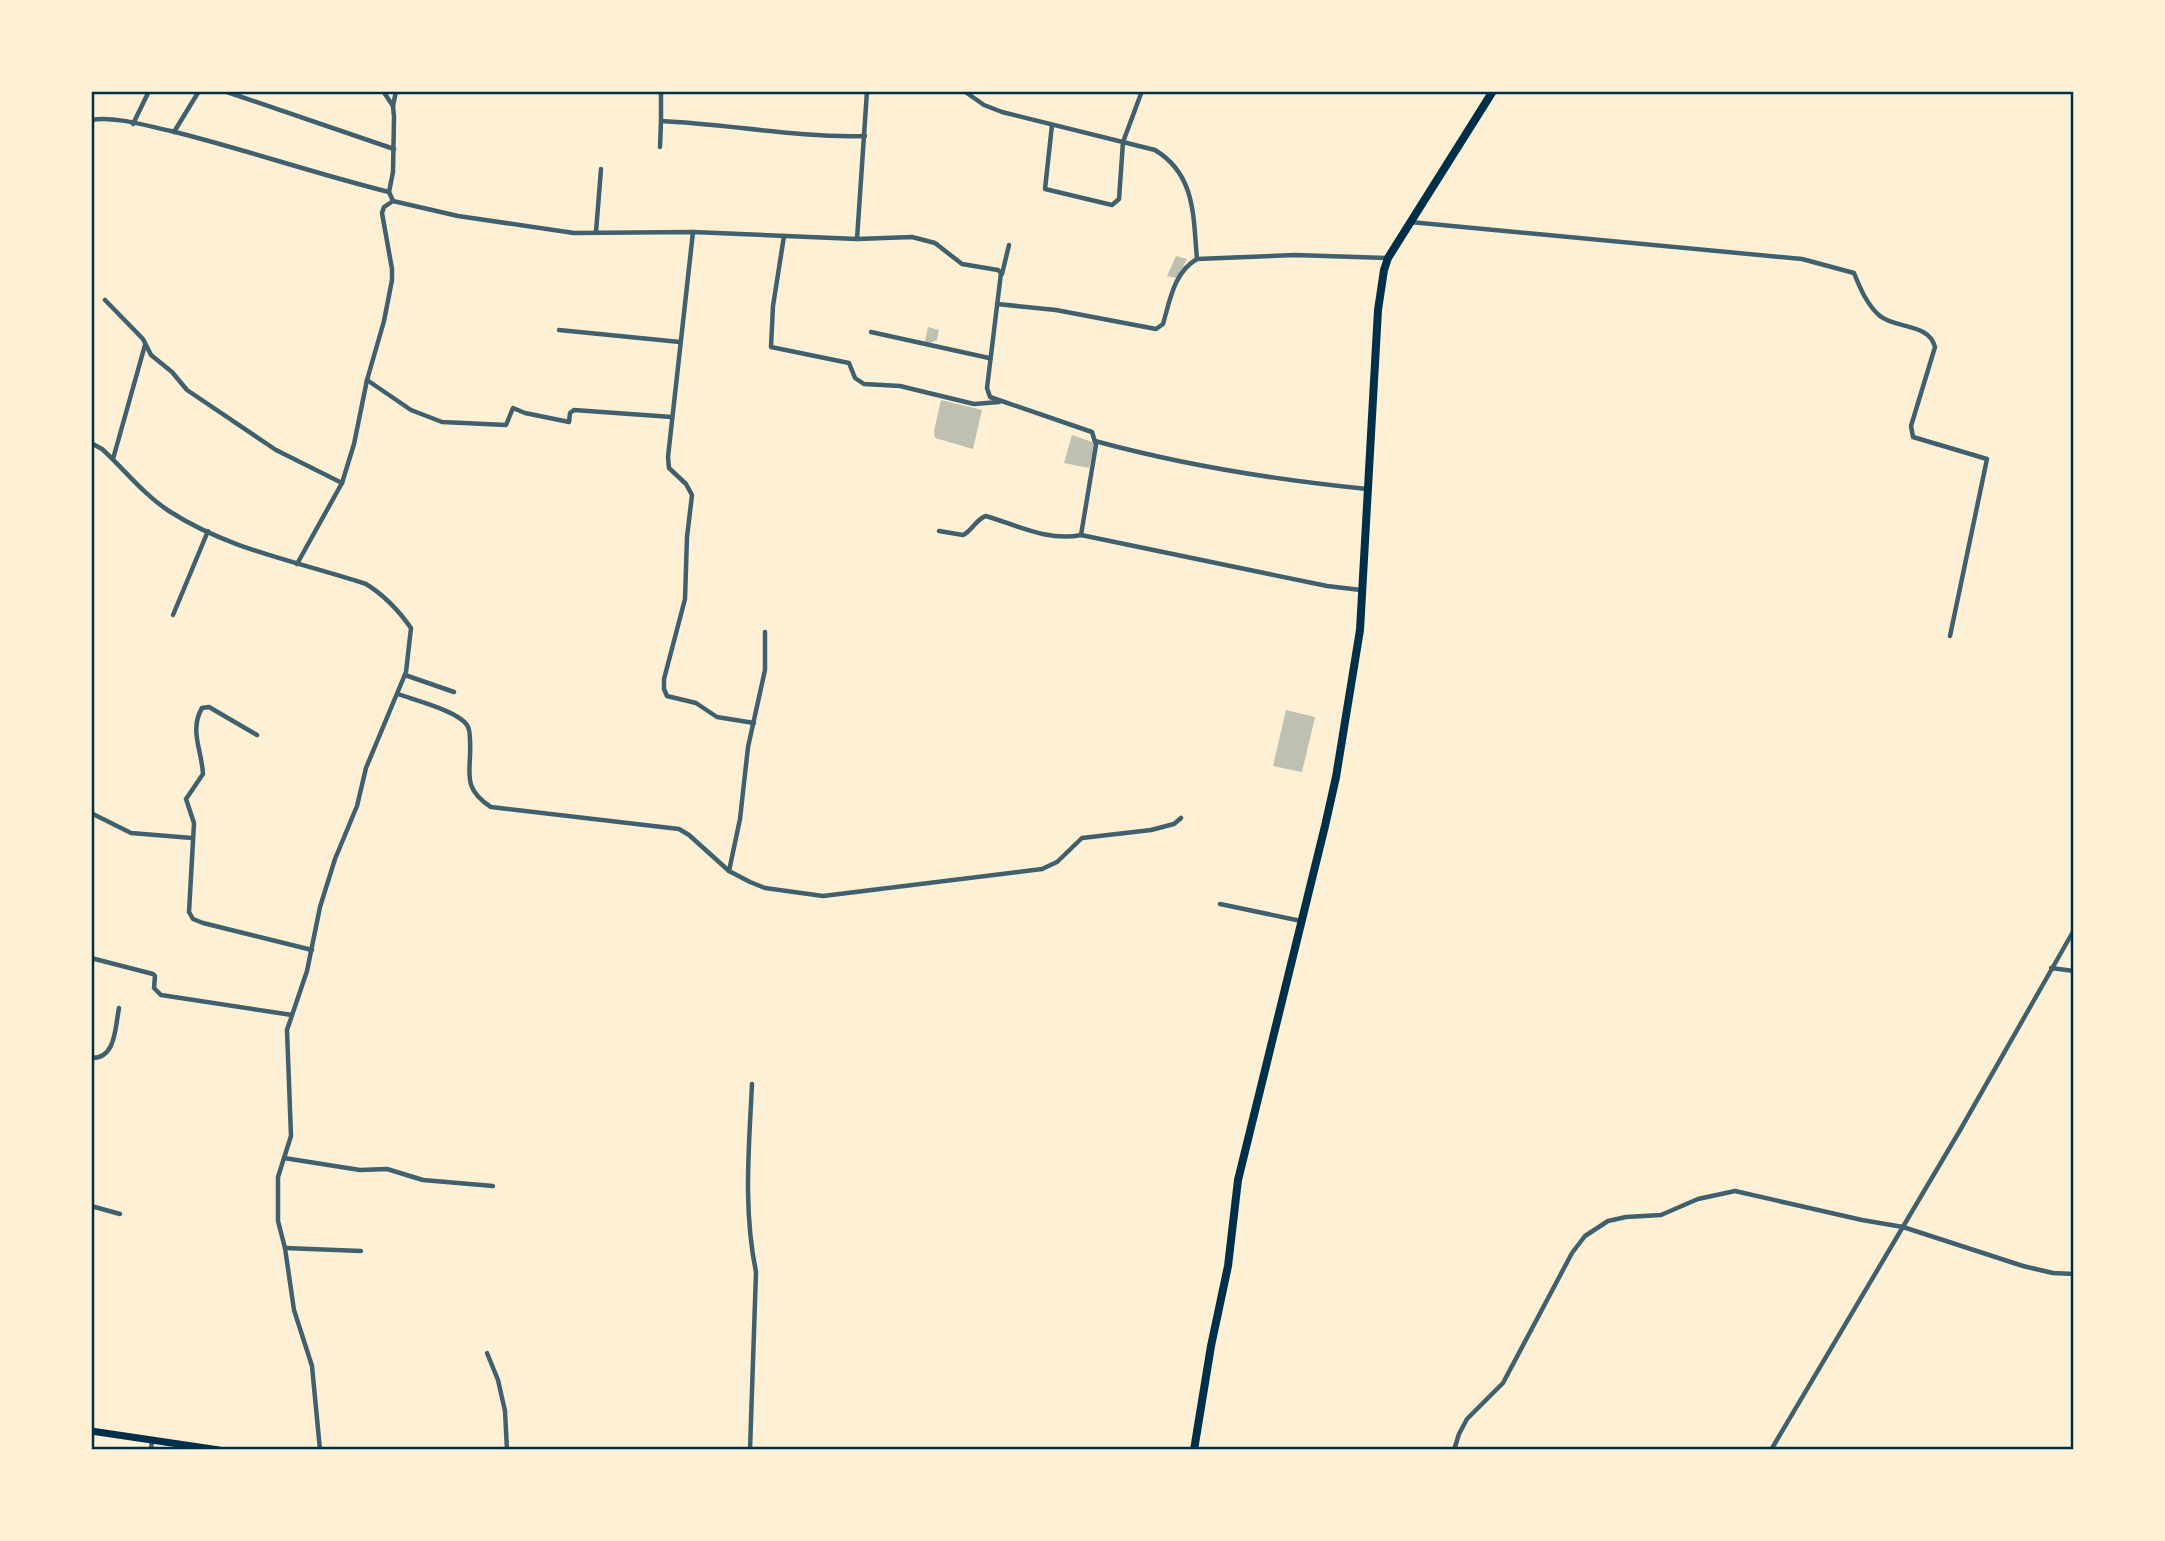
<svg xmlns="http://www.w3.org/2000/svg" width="2165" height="1541" viewBox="0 0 2165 1541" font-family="'PT Sans Narrow',sans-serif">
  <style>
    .building { fill: #bec0b2 }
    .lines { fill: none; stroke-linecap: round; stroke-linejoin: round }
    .minor { stroke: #3f606c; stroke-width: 4.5 }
    .secondary { stroke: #003049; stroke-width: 7 }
    .primary { stroke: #003049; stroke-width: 8 }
    .neatline { fill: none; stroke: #003049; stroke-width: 2.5 }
  </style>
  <rect width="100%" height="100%" fill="#fdf0d5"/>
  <g class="building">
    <path d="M1176,256l11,3 -10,19 -10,-2z"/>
    <path d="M928,327l11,3 -2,10 -7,3 -5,-1z"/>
    <path d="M941,400l41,10 -9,39 -38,-11 -1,-7z"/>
    <path d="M1072,435l20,7 2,4 -5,22 -25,-5z"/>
    <path d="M1286,710l29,7 -13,55 -29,-6z"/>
  </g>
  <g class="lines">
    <g class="minor">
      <path d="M224,91l170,58"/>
      <path d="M661,91v30c68,3 136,17 204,15"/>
      <path d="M964,91l20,14 18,7 153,38c41,25 38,66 42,109l98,-4 92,3"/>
      <path d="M393,106l3,-15"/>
      <path d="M91,120c25,-4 56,6 80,11 73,18 145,43 218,61"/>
      <path d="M133,124l16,-33"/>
      <path d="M1052,125l-7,64 67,16 7,-6 4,-57 19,-51"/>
      <path d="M174,132l25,-41"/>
      <path d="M660,147l1,-26"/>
      <path d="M393,201l65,15 116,17 119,-1 164,7 55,-2 23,6 27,21 36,6 3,3 -14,115 3,9 102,35 4,13 -15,90 246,51 34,4"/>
      <path d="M1410,222l392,37 52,14c6,15 13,32 26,43 16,13 49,7 55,31l-24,79 2,11 74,22 -37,177"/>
      <path d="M596,232l5,-63"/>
      <path d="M693,232l-25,225 1,11 17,16 6,11 -5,42 -2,62 -21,80v10l3,7 29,7 21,14 37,6"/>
      <path d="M784,236l-11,70 -2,41 78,16 6,15 9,6 36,2 74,18 25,-2"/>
      <path d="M857,239l10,-148"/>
      <path d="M1002,274l7,-29"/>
      <path d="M105,300l38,39 8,16 21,17 15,18 89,60 66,33"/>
      <path d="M997,304l59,6 100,19 7,-5c7,-24 11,-52 34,-65"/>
      <path d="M559,330l121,12"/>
      <path d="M871,332l118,26"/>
      <path d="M367,380l44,30 31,12 64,3 7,-17 12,5 44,9 1,-9 4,-3 98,7"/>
      <path d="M1095,441c88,24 181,39 272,48"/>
      <path d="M91,443l11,6c22,20 42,46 67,62 60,39 131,51 197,73 18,11 33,27 45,44l-5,44 -40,96 -9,38 -22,53 -15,48 -13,64 -20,59 4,106 -13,41v44l7,27 9,62 18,56 8,84"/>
      <path d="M113,459l32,-114"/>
      <path d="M939,531l24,4c9,-4 13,-16 23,-19 30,9 63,26 95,19"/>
      <path d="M297,564l45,-81 12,-39 13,-64 17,-59 8,-41v-11l-10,-56 2,-6 9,-6 -4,-9 4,-20 1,-55 -1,-11 -10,-15"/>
      <path d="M173,615l35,-84"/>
      <path d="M405,675l49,17"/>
      <path d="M398,694c16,6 60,17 69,31 3,4 3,11 3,16 2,30 -10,46 21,66l188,22 10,6 40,36 21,11 15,6 58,8 219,-27 15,-7 25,-24 69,-8 23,-6 7,-6"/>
      <path d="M257,735l-48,-28 -7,1c-13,22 0,43 1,66l-17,25 8,24 -5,89 4,7 10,4 109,27"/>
      <path d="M91,813l40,20 61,5"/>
      <path d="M729,871l11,-52 8,-72 17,-77v-38"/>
      <path d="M1220,904l81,17"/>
      <path d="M91,958l62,16 2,2 -1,12 7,7 131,20"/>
      <path d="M2051,968l23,3"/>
      <path d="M91,1058c25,1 24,-30 28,-50"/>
      <path d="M284,1158l76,12 27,-1 36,11 70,6"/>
      <path d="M91,1206l29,8"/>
      <path d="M285,1248l76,3"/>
      <path d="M487,1353l11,27 7,31 2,39"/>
      <path d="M151,1450l1,-10"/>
      <path d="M750,1450l6,-178c-13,-63 -7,-124 -4,-188"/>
      <path d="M1454,1450l5,-16 8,-15 36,-36 69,-130 13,-17 23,-15 18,-4 35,-2 37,-16 37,-8 127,29 41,7 120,39 30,7 21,1"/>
      <path d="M1771,1450l188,-318 115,-202"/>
    </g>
    <path class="secondary" d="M91,1431l128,19"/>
    <path class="primary" d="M1194,1450l17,-104 17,-80 10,-86 87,-354 11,-49 24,-147 18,-320 6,-40 4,-12 105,-167"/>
  </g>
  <rect width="2165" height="1541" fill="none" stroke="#fdf0d5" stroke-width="186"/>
  <rect x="93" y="93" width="1979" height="1355" class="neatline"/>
</svg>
